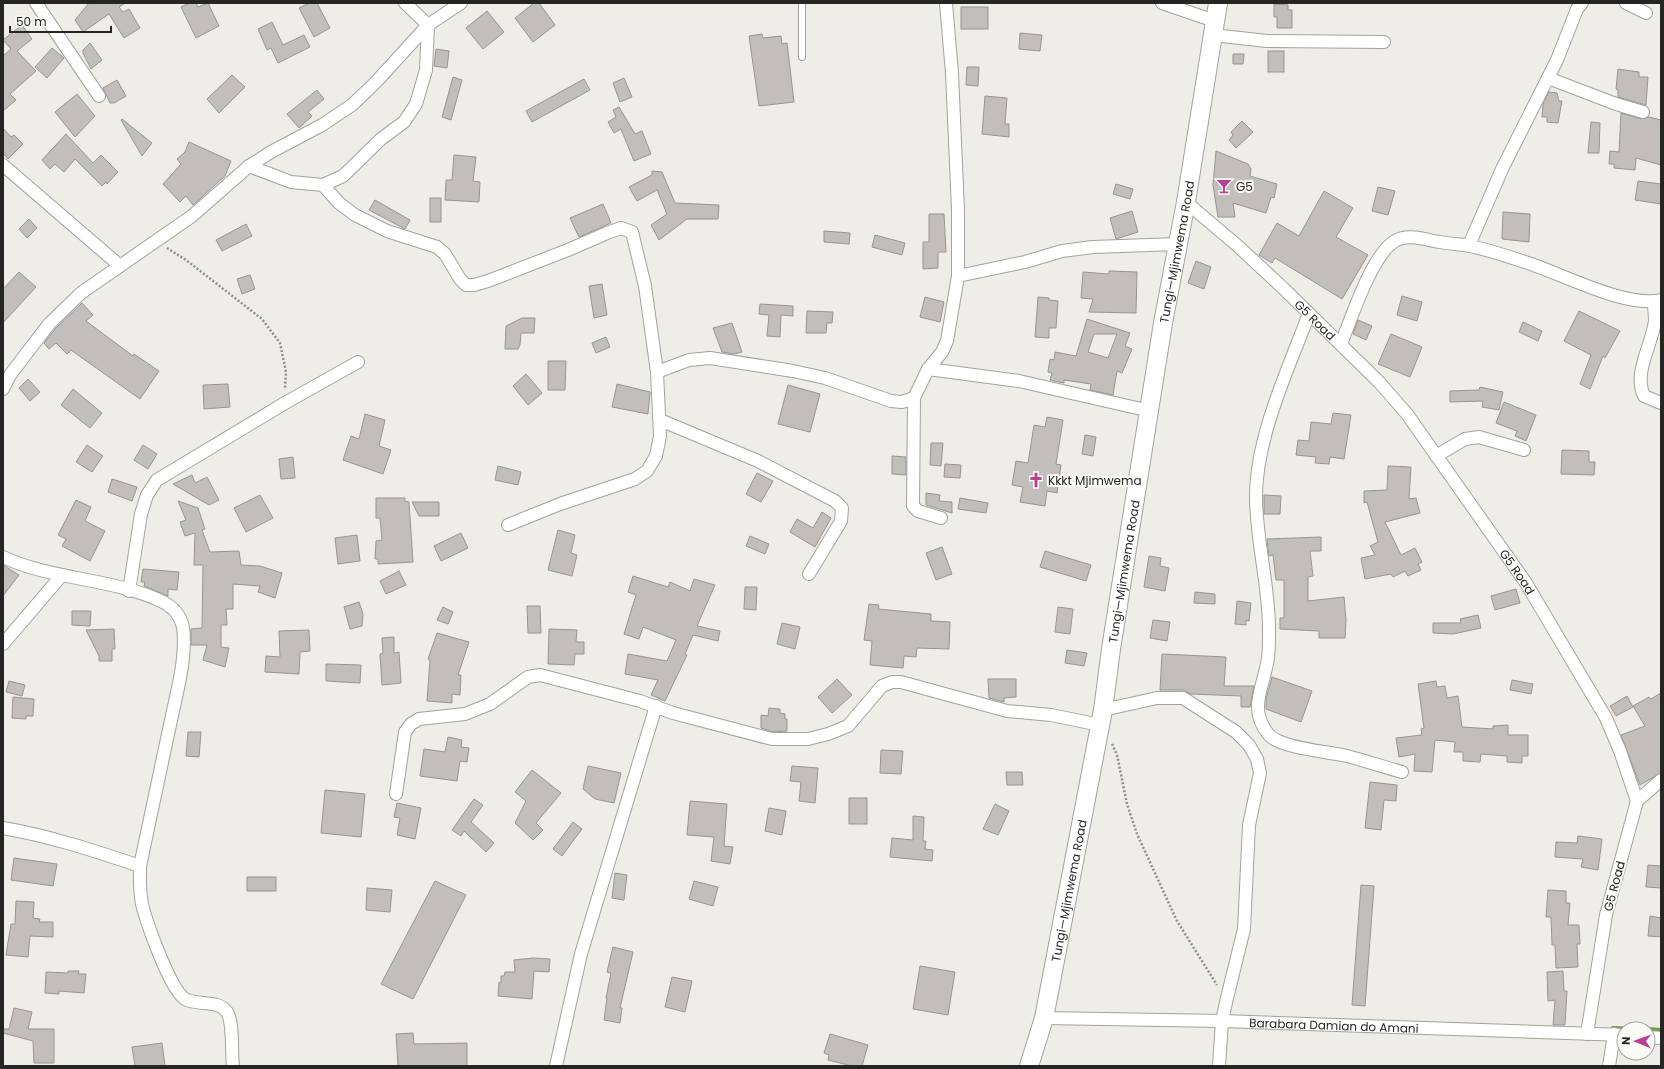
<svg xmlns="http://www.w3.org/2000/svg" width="1664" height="1069" viewBox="0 0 1664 1069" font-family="Poppins,sans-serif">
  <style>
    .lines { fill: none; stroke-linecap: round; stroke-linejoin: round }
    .stream { stroke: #779c42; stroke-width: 4 }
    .building { fill: #c2bebb; stroke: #999591; fill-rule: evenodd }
    .lane-casing { stroke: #a4a29e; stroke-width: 8 }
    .street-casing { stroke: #a4a29e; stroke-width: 14 }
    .secondary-casing { stroke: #a4a29e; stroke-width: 20 }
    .path { stroke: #8f8e8a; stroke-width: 2.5; stroke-dasharray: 2 2; stroke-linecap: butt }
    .lane { stroke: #fff; stroke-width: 6 }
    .street { stroke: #fff; stroke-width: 12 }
    .secondary { stroke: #fff; stroke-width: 18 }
    .labels { text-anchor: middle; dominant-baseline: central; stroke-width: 4; stroke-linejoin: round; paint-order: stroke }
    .poi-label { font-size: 12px; fill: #252523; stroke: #fcfaf5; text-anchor: start }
    .street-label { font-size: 12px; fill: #252523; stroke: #fcfaf5 }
  </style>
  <rect width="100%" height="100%" fill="#efede8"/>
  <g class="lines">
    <g class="stream">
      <path d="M1613,1028l28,1"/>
      <path d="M1648,1029l13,1"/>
    </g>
  </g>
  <g class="building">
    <path d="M89,3h36l-6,4 4,5 6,-3 11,19 -16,10 -15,-24 -26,18 -8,-12z"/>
    <path d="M189,3h7l2,4 10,-4 11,23 -23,12 -15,-31z"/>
    <path d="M309,3h8l13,25 -16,9 -15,-29z"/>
    <path d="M534,3h5l16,22 -22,17 -18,-24z"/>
    <path d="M1274,4l14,1v5h4v18h-15v-11h-3z"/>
    <rect x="961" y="7" width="27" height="22"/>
    <path d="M487,11l17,21 -21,17 -17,-21z"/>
    <path d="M272,22l11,23 21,-10 6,12 -32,16 -7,-15 -4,2 -9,-21z"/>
    <path d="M22,25l10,14 -15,12 19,20 -26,23 6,6 -13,11v-55l8,-7 -8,-9z"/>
    <path d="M1020,33l22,2 -2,16 -21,-2z"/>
    <path d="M762,34l1,4 18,-2 1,8 5,-1 7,59 -35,4 -10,-70z"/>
    <path d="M90,43l12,17 -11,9 -8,-16v-3z"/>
    <path d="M52,48l12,10 -17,20 -12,-11z"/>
    <path d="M436,49l13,2 -2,17 -13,-2z"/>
    <rect x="1268" y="51" width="16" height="21"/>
    <path d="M1233,54h11l-1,10h-10z"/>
    <path d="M967,67h12l-1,19 -12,-1z"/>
    <path d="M1618,69l21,3v5h9l-2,28 -28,-8v-7l-2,-1z"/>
    <path d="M232,75l13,12 -26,26 -12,-14z"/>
    <path d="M453,77l9,3 -11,40 -9,-3z"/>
    <path d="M624,78l8,19 -12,5 -7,-19z"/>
    <path d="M584,79l6,11 -58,32 -6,-11z"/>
    <path d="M117,80l9,16 -12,7h-4l-7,-15z"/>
    <path d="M317,90l7,9 -16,13 4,4 -13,12 -12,-14z"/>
    <path d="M1549,92l8,1 2,8h3l-4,22 -11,-1v-5h-5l1,-13z"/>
    <path d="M77,94l18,22 -20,21 -20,-25z"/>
    <path d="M985,96l22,2 -2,26h4v13l-27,-3z"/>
    <path d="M619,107l16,27 7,-3 9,23 -17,7 -13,-32 -7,4 -6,-11 8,-5 -3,-7z"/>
    <path d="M1621,113l20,6 8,-2 12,3v45l-25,-7 -1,12 -21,-2v-4h-5l1,-13 9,1z"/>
    <path d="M122,119l30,24 -10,13 -21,-36z"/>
    <path d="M1242,121l11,11 -17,16 -7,-8 4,-5 -2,-3z"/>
    <path d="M1591,122l9,1 -1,30h-11z"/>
    <path d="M3,128l8,9 3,-2 9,9 -15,15 -5,-6z"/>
    <path d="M66,134l27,29 8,-8 17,17 -11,12 -1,-2 -4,4 -27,-27 -11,13 -9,-8 -5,5 -8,-9z"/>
    <path d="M189,142l42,19 -6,15 -32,29 -7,-9 -6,6 -17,-18 18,-20 -4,-5 8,-7z"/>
    <path d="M1216,151l32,13 3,5 -1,7 27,8 -3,14 -3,-1 -5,16 -33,-10 2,14h-17l-5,-32z"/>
    <path d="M454,155l22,2 -3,24 7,1 -1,20 -34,-2 1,-20h6z"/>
    <path d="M652,171l10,1 13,31 44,2 -1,14h-31l-28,21 -8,-15 16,-11 -10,-24 -20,11 -8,-14 23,-12z"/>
    <path d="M1638,181l23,3v20l-26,-4z"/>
    <path d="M1116,184l17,5 -3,10 -17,-5z"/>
    <path d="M1378,187l17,4 -7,24 -16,-4z"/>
    <path d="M1324,191l29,17 -17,29 32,18 -26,44 -67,-41 -3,5 -13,-8 18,-32 22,13z"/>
    <rect x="430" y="198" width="11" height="24"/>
    <path d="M375,200l35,20 -5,9 -36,-19z"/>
    <path d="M603,204l8,19 -32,14 -9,-19z"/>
    <path d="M1132,211l6,21 -22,7 -6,-21z"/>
    <path d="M1503,212l27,2 -1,28 -27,-3z"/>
    <path d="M929,214h15l2,38h-7l-1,2v14l-15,1v-27h6z"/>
    <path d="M29,219l8,9 -10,10 -8,-9z"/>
    <path d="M246,224l6,12 -30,15 -6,-11z"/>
    <path d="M824,231l26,2 -1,11 -25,-2z"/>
    <path d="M875,235l30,8 -3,12 -30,-8z"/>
    <path d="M1196,261l15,6 -7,22 -16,-6z"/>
    <path d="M1109,271l28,1 -1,41 -47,-1 4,-13 -12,-1 2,-26 26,2z"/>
    <path d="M19,272l17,15 -33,36v-34z"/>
    <path d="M250,275l5,14 -13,5 -5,-15z"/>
    <path d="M602,284l5,31 -13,3 -5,-32z"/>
    <path d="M1402,296l20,6 -5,19 -20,-6z"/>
    <path d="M925,297l19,5 -4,20 -20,-5z"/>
    <path d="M1038,297l11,1v2l9,1 -2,27h-7v10l-14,-1z"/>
    <path d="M82,303l11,12 -7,6 47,35 1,-2 25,17 -19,28 -69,-49 -4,4 -11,-11 -7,6 -5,-6 11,-14z"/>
    <path d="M760,304l33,2v10l-12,-1 -1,22 -13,-1 2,-21 -10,-1z"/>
    <path d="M807,311l26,1 -1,11h-5l-1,10h-20z"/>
    <path d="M1579,311l41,20 -15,27 -2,-2 -13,33 -10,-5 11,-29 -27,-14z"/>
    <path d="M522,318h13l-1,15h-13l-1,12 -2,4h-13l1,-23z"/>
    <path d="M1087,319l43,14 -5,13 7,3 -10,24 -5,-2 -4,24 -23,-5 1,-6 -27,-4v3l-14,-3 2,-7 -4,-1 2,-13 4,1 1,-8 21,4zM1094,334h23l-9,24 -20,-6z"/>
    <path d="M1358,320l14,6 -6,14 -13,-6z"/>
    <path d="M1523,322l19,9 -4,10 -19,-9z"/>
    <path d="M732,323l10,29 -8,2 -12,-2 -9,-24z"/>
    <path d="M1391,334l31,13 -12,30 -32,-13z"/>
    <path d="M606,337l4,10 -14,6 -4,-10z"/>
    <path d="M548,361h18l-1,29h-17z"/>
    <path d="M526,374l16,19 -14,12 -15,-19z"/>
    <path d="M28,379l12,13 -10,9 -11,-13z"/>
    <path d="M228,384l2,23 -26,2 -1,-24z"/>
    <path d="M617,384l33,8 -2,22 -36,-7z"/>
    <path d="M788,385l32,9 -10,38 -32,-8z"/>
    <path d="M1480,387l23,5 -4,18 -17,-3 1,-6 -33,1v-11l29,-1z"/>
    <path d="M73,389l29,24 -12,15 -29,-23z"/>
    <path d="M1504,402l32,13 -10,26 -11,-5 2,-5 -21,-8z"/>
    <path d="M1333,413l18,2 -7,44 -14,-2 -1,7 -14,-1 1,-6 -20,-2 2,-15 11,1 2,-19 20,2z"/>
    <path d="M365,414l20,6 -6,26 12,4 -8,24 -40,-14 8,-24 8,3z"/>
    <path d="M1047,417l16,3 -7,44 5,1 -4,28 -10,-2 -2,15 -25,-4 3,-15 -11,-2 4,-24 12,2 6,-38 11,2z"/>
    <path d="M1085,435l11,2 -3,19 -11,-2z"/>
    <path d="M931,443h12l-2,23 -11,-1z"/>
    <path d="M87,445l16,11 -11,16 -16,-10z"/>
    <path d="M143,445l14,9 -9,15 -14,-9z"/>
    <path d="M1562,450l27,1v11h6l-1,13 -33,-1z"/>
    <path d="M892,456l14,1v18l-14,-1z"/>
    <path d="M293,457l2,21 -14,1 -2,-20z"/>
    <path d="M945,464l16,1 -1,13 -16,-1z"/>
    <path d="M498,466l23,6 -3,13 -23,-5z"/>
    <path d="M1388,466l23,1 -2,32 7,-1 4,15 -35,9 16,33 14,-7 7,14 -4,2 3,6 -13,6 -3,-5 -12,6 -2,-3 -26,5 -4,-21 14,-3 -5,-9 8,-4 -11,-40 -3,1v-12l23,-1z"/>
    <path d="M757,473l16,8 -12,21 -15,-8z"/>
    <path d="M192,475l3,8 12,-6 12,23 -10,5 -36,-21z"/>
    <path d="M112,479l25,8 -5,14 -24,-9z"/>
    <path d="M926,493l14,2 -1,6 13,1v11l-26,-8z"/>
    <path d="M260,495l13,23 -27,14 -12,-24z"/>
    <path d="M1264,495l17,1 -1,18h-16z"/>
    <path d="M376,498h29v3l4,1 4,60 -35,2v-5h-3l1,-18 6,-1 -2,-22h-4z"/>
    <path d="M960,498l28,5 -2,10 -28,-4z"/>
    <path d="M76,500l15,7 -6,14 20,10 -15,30 -28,-15 4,-7 -8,-4z"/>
    <path d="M178,501l20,7 7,21 -3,1 8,22 29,-1 2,14 19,1 22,7 -7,25 -17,-6 2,-6 -27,-2v25h-7l1,16h-6v22l8,1 -4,19 -22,-7 4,-15h-16v-16l11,-1 1,-63h-9l1,-32 -10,3 -5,-14 6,-2z"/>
    <path d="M412,502h27v14h-20z"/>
    <path d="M822,512l9,6 -16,29 -25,-15 7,-13 16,9z"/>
    <path d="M558,530l17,5 -4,18 6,2 -5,21 -24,-6z"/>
    <path d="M461,533l7,15 -27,13 -7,-15z"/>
    <path d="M357,535l3,26 -22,3 -3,-26z"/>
    <path d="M750,536l19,8 -4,10 -19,-8z"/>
    <path d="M1321,537v14h-11l3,25 -5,1v24l36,-4 2,23 -1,18h-26v-7l-39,-2v-11h4v-38h-8l-3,-25 -4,1 -2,-17z"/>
    <path d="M942,547l10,27 -16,6 -10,-27z"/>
    <path d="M1045,551l46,14 -5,16 -46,-14z"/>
    <path d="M1149,556l12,2 -1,8 9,2 -4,23 -21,-4z"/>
    <path d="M3,565l16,10 -16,21z"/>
    <path d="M143,569l36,3 -2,18 -9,-1v7l-24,-10 1,-4h-4z"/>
    <path d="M399,571l7,14 -20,9 -6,-13z"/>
    <path d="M633,576l35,11 2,-5 20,9 4,-12 21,6 -18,41 23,5 -2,10 -25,-6 -8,19 2,1 -22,46 -14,-6 7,-15 -33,-6 3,-20 39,7 9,-21 -33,-13 -4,12 -15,-5 12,-39 -8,-3z"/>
    <path d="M745,587h12l-1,23 -12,-1z"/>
    <path d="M1516,589l4,14 -25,7 -4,-14z"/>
    <path d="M1195,592l20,2v10l-21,-1z"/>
    <path d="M1237,601l14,2 -2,18 -3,-1v5l-11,-1z"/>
    <path d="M359,602l4,12 -1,12 -12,3 -6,-22z"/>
    <path d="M869,604l10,1 -1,4 53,5v7l19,1 -1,27 -32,-1 -1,9 -12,-1 -1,12 -33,-3 2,-24 -8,-1z"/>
    <path d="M527,606h13l1,27h-13z"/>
    <path d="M443,607l10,5 -5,12 -11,-4z"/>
    <path d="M1058,607l15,2 -3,25 -15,-2z"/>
    <path d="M72,611h19l-1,15 -18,-1z"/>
    <path d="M1478,615l3,13 -28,6 -20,-1v-10h28l-1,-4z"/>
    <path d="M1153,620l17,2 -3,19 -17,-3z"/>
    <path d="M782,623l18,4 -5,22 -18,-5z"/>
    <path d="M114,629l1,20h-3v12h-13v-5l-13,-26z"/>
    <path d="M549,629l28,1 -1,12h8v12h-9l-1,11 -26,-1z"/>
    <path d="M309,630l1,21 -10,1 -1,22 -34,-2 1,-16 14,1 -1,-26z"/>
    <path d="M437,633l32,9 -11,33h3l-1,20 -8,-1v9l-25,-2 3,-41 -2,-1z"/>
    <path d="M394,637v16l5,-1 2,31 -19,2 -2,-31 3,-1 -1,-15z"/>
    <path d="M1067,650l20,3 -3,13 -19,-3z"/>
    <path d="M1162,654l64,3 -2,29h30l-4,21h-9v-11l-50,-2 -8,-4h-23z"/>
    <path d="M326,664l35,1 -1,18 -34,-2z"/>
    <path d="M1272,677l40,14 -11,31 -35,-13v-10z"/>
    <path d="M837,679l15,16 -20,18 -14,-16z"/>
    <path d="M988,679h28v18l-12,1v4l-15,-4z"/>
    <path d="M1512,680l21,4 -2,10 -21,-4z"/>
    <path d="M9,681l16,4 -3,11 -16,-4z"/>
    <path d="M1436,681l1,6 8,-1 2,12 11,-2 4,31 31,2v-3l15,-1v10h20v21h-6v7l-15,-1v-6l-26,-2 -1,8 -17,-1v-9h-9l1,-10 -20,-2 -3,32 -18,-1 1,-17 -16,3 -3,-19 26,-3 -1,-6 3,-1 -6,-44z"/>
    <path d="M1661,693v80l-21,12 -19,-50 24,-9 -12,-20 16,-9 2,2z"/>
    <path d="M1627,696l6,11 -17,9 -6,-10z"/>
    <path d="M13,697l21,2 -1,17h-7v3l-14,-1z"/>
    <path d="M769,708l11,1v4l5,1v5h2v12l-14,1 -12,-4v-13l7,1z"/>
    <path d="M188,732h13l-2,25 -13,-1z"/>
    <path d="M448,737l14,3 -1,7 8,1 -2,14 -7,-1 -3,20 -37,-5 4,-27 21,3z"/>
    <path d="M881,750l22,1 -2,23 -21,-1z"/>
    <path d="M588,766l33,7 -7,30 -19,-4 -12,-10z"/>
    <path d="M792,766l26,2 -3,35 -16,-2 2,-19 -11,-1z"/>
    <path d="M532,770l29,23 -25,30 7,7 -10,10 -18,-17 11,-22 -11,-9z"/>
    <path d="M1006,772h16l1,13h-16z"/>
    <path d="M1370,782l27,3 -1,16 -12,-1 -3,30 -16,-2z"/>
    <path d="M325,790l40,4 -4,43 -40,-4z"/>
    <rect x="849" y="798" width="18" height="26"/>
    <path d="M474,799l9,6 -12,17 23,21 -8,9 -22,-21 -3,5 -9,-6z"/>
    <path d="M690,801l37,3 -3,42 9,1 -3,17 -19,-3 3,-24 -27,-2z"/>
    <path d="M397,803l24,5 -6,31 -18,-4 3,-17 -6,-1z"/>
    <path d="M995,804l14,7 -11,24 -15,-6z"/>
    <path d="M769,808l17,3 -4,24 -17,-4z"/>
    <path d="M913,816l11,1 -1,24h3l-1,8 8,1 -1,11 -42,-4 2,-19 21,2z"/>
    <path d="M573,822l9,7 -20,27 -9,-7z"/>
    <path d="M1578,836l24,3 -4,31 -17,-3 2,-8 -28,-2 1,-15 21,1z"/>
    <path d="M14,858l43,6 -4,22 -42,-6z"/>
    <path d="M1648,865l13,1v22l-15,-1z"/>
    <path d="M615,873l12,2 -3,25 -12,-2z"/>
    <rect x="247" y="877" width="29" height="14"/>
    <path d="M435,881l31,14 -53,104 -32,-15z"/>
    <path d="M694,881l24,6 -5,19 -24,-7z"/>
    <path d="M1361,885l13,1 -9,120 -13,-1z"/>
    <path d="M367,888l25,2 -2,22 -24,-2z"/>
    <path d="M1548,890l18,1v12h4l-2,22h11l1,19h-3l1,23 -22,1 -1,-23h-3l-1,-28h-5z"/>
    <path d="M16,901l18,1 -1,16 7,1 -1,3h14v15l-23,-1 -2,21 -22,-2 5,-31h4z"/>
    <path d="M1650,916l11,2v19l-13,-1z"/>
    <path d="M613,947l20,5 -13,56h2l-2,15 -16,-3 3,-22h-1l5,-25 -4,-1z"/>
    <path d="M533,958l17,1 -1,13 -15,-1 -2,28 -34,-3 1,-14 2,1v-7h3l1,-4h10l-1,-12z"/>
    <path d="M920,966l35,6 -7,43 -35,-6z"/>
    <path d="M68,971h11l-1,3h8l-2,19 -25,-2v3l-14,-1 1,-21 22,1z"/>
    <path d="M1563,971l1,20h3l-2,34h-12l2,-25 -7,1 -1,-29z"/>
    <path d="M672,977l20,4 -7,31 -20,-5z"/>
    <path d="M14,1008l18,4 -4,17h26v34h-20l-1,-22 -30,-8v-4h6z"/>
    <path d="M413,1033l1,11 53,-1v23h-69l-2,-32z"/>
    <path d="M830,1034l38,11 -6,21h-10l-24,-6 1,-5 -5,-2z"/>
    <path d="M162,1043l3,23h-30l-3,-19z"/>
  </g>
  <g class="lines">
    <defs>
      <path id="lane" d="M802,3v54"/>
      <g id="street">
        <path d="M36,3l63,93"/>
        <path d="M1162,3l53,18"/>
        <path d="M1626,3l20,10"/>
        <path d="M1213,35l54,6 117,1"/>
        <path d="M1548,78l68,26 27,8"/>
        <path d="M3,165l116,100"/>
        <path d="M249,166l42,16 32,3 20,-9 38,-37 23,-17 12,-18 10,-34 2,-45 -23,-22"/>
        <path d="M323,185l16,18 16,12 32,16 50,16 8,7 15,25 6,6h8l14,-4 80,-31 39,-17 14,-5 11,4 13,54 12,86 3,64 -4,20 -9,15 -12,8 -75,25 -52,21"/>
        <path id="s1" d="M1186,202l53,45 44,41 96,94 28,32 119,169 80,135 14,33 17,50 -31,114 -19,119"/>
        <path d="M1469,245l34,-78 54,-107 20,-51 5,-6"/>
        <path d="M958,276l67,-14 37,-11 31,-4 84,-3"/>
        <path d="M1654,302c0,6 1,13 1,19 -3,24 -22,52 -11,75l17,7"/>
        <path d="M1309,314c-21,55 -53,124 -53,182 0,47 14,91 13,138 0,8 0,16 -1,24 -4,29 -21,51 1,77 11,13 61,17 78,21 19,5 37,11 55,16"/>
        <path d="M1341,344c10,-25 31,-90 54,-103 13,-8 31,-1 45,1 10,2 20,2 30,4 19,4 37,10 55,16 36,11 99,46 136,38"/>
        <path d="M928,369l91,12 131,30"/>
        <path d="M657,372l32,-12 21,-2 83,13 32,7 66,23 11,1 12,-4 14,-29 14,-17 5,-11 11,-65v-66l-6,-137 -6,-70"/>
        <path d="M3,389l7,-14 39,-51 32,-31 111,-77 57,-50 22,-14 51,-27 30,-20 24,-23 52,-57 33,-22"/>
        <path d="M914,398l-1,108 5,5 23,7"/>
        <path d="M660,420l98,41 77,40 7,7 -1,13 -32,53"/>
        <path d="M1436,456l29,-17 14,-2 45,13"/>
        <path d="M3,557c49,23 109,21 158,44 11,5 19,13 22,26 4,31 -6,64 -12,93 -10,49 -21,97 -31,146 0,13 -1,29 3,42 5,18 27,81 42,91 12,7 33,0 42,13 7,11 4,40 6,54"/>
        <path d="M129,591l12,-77 6,-19 10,-15 128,-77 73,-41"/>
        <path d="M3,644l59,-69"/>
        <path d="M1103,710l54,-12h26l53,34 13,13 8,14 3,14 -11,52 -5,104 -17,69 -5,23 -3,45"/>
        <path d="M396,794l9,-62 6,-8 8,-5 46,-5 25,-10 38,-27 12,-2 100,26 33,12 99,26h36l20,-5 20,-8 34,-40 10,-4h9l106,29 44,4 49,10"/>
        <path d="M1637,801l24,-21"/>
        <path d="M3,828c47,8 92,23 137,38"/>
        <path id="s2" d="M1044,1018l178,3 402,14"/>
        <path d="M1648,1037l13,1"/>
        <path d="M556,1066l25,-112 75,-248"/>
        <path d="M1609,1066l5,-32"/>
      </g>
      <g id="secondary">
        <path id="s3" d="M1029,1066l15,-48 59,-308 8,-61 52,-326 23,-121 32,-199"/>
      </g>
    </defs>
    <use href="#lane" class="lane-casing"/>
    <use href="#street" class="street-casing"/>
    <use href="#secondary" class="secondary-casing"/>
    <g class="path">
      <path d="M167,248l19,12 76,59 18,24 6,29 -1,16"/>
      <path d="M1112,744l5,11 10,49 10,30 40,87 40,64"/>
    </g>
    <use href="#lane" class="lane"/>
    <use href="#street" class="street"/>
    <use href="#secondary" class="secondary"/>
  </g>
  <defs>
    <symbol id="bar-bare" viewBox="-9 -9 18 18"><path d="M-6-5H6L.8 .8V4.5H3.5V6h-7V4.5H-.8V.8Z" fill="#b74095" stroke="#fcfaf5" stroke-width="2.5" paint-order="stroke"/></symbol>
    <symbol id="church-bare" viewBox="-9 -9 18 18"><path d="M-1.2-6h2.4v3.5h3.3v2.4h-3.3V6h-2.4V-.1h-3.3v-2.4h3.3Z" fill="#b74095" stroke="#fcfaf5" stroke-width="2.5" paint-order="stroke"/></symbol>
  </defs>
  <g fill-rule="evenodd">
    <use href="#bar-bare" x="1213" y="175" width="22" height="22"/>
    <use href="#church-bare" x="1025" y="469" width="22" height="22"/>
  </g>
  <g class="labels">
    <g class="poi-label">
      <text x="1236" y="186">G5</text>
      <text x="1048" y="480">Kkkt Mjimwema</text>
    </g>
    <g class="street-label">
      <text stroke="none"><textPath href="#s3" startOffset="828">Tungi—Mjimwema Road</textPath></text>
      <text stroke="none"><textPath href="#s1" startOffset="175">G5 Road</textPath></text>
      <text stroke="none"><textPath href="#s3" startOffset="504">Tungi—Mjimwema Road</textPath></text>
      <text stroke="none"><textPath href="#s1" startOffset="499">G5 Road</textPath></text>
      <text transform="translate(1614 886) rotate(-75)">G5 Road</text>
      <text stroke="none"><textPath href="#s3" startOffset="180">Tungi—Mjimwema Road</textPath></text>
      <text stroke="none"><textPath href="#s2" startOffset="290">Barabara Damian do Amani</textPath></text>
    </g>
  </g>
  <rect width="1664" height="1069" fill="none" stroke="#252523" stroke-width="8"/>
  <g transform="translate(1636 1041) rotate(272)"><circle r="19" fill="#fcfaf5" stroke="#a6a5a1"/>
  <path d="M0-3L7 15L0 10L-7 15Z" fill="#b74095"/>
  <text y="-6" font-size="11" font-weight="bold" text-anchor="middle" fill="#252523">N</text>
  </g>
  <path d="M10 26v6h101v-6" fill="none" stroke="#252523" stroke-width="2"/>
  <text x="16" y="26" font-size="12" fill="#252523" stroke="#fcfaf5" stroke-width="3" paint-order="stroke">50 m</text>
</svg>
